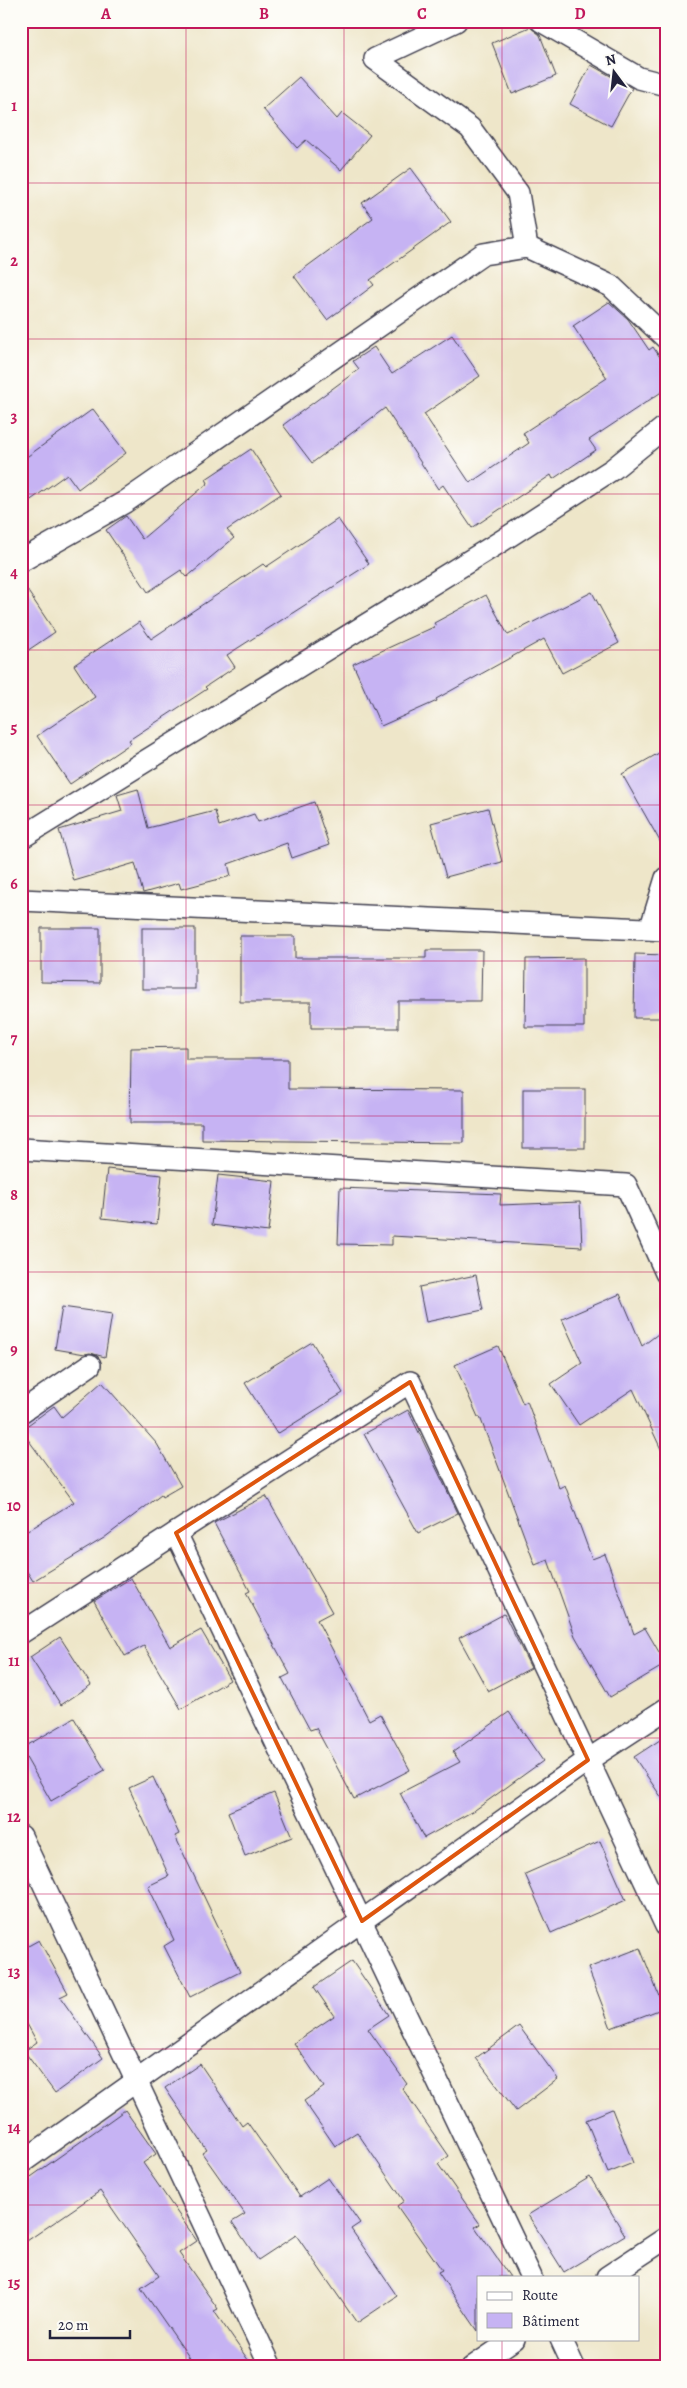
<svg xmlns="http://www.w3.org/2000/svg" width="687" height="2388" viewBox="0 0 687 2388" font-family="Alegreya,serif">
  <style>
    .building { fill: #c6b3f3 }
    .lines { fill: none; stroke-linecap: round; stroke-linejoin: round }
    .street-casing { stroke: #413f50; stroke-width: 24 }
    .street { stroke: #fff; stroke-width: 21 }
    .marked { fill: none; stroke: #de560e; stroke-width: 4; stroke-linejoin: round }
    .grid { fill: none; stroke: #c2185b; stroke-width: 1; stroke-opacity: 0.55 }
    .neatline { fill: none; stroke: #c2185b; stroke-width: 2 }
    .grid-label { font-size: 16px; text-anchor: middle; font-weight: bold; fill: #c2185b }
  </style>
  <rect width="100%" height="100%" fill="#fdfcf7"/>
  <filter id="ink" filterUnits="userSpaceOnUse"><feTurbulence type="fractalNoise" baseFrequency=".02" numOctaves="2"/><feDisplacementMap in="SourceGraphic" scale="10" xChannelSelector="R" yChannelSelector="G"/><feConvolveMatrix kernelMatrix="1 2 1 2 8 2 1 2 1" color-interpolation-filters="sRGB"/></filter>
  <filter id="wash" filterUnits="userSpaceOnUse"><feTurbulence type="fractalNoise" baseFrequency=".0096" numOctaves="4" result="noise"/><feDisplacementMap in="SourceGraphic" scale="20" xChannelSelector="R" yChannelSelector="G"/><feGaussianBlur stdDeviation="1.12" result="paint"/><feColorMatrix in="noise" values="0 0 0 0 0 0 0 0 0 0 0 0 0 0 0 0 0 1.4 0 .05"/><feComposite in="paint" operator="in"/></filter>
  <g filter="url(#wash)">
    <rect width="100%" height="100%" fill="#eee6c9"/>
    <g id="blocks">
      <g class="building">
        <path d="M530,27l10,8 16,41 -44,18 -20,-51z"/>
        <path d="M591,65l41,23 -21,38 -41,-22z"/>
        <path d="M299,77l38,42 5,-6 28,22 -29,35 -35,-30 -9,8 -34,-39z"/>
        <path d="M411,168l40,54 -81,58 4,5 -47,35 -33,-44 79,-58 -11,-15z"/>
        <path d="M609,302l19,17 21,31 4,-3 13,19v23l-77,51 7,10 -43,29 -2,-4 -79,53 -29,-43 -5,4 -53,-81 -73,55 -29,-38 76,-56 -6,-8 21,-14 18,27 60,-39 28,41 -56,38 46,69 59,-40 -6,-10 84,-55 -34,-52z"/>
        <path d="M93,409l33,44 -48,36 -11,-15 -46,33v-46z"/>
        <path d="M251,449l30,45 -54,36 7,8 -47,39 -6,-7 -33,22 -42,-62 20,-14 16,23 66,-56 -2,-4z"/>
        <path d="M338,519l31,45 -142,91 8,12 -30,20 2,2 -78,51 2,3 -61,41 -33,-48 58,-39 -21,-32 65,-43 12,17 112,-75 3,3z"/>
        <path d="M21,581l34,51 -34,23z"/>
        <path d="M592,592l27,51 -57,30 -18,-34 -108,60 1,2 -56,25 -28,-62 83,-38 -2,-3 52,-28 22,40z"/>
        <path d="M666,749v103l-44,-78z"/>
        <path d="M138,789l10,39 67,-17 4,15 35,-12 4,8 56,-20 15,43 -37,13 -5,-15 -59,21 3,12 -50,13 -2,-6 -36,10 -8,-30 -61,18 -15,-51 63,-19 -5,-16z"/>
        <path d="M488,808l14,54 -56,15 -15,-54z"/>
        <path d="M41,928h59v55l-59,-1z"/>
        <rect x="142" y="928" width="53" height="61"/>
        <path d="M240,936h55v22h131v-8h56l-1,51h-83v27h-87v-26h-71z"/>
        <path d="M635,954l31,1v63h-32z"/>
        <path d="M584,958v69h-59l1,-68z"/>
        <path d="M186,1047v12h102v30l176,1v53l-262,-3v-17h-72l1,-75z"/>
        <rect x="523" y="1089" width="62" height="59"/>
        <path d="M107,1169l55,6 -5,49 -55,-6z"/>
        <path d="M218,1175l56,6 -6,51 -56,-7z"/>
        <path d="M340,1188l161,6 -1,11 80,-3 2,45 -190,-11v9l-54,-1z"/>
        <path d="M476,1275l7,35 -57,12 -7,-35z"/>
        <path d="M620,1294l22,52 24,-18v132l-33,-71 -54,36 -28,-41 31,-21 -20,-44z"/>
        <path d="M62,1307l50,7 -7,43 -15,-4 -5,1 -30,-5z"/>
        <path d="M312,1342l31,51 -66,41 -32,-51z"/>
        <path d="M498,1346l25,58 4,-3 32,87 6,-3 27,74 13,-5 29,80 11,-6 21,36 -56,33 -35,-61 -27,-76 -13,5 -55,-148h-2l-23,-52z"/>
        <path d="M102,1382l55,62 24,42 -19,11 -1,-2 -57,43 -71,43 -12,-19v-27l53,-33 -53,-72 33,-24 8,11z"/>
        <path d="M408,1410l50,103 -40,20 -54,-99z"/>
        <path d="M266,1496l66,116 -15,8 52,100 11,-6 30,56 -56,29 -38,-71 -6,2 -28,-52 8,-4 -44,-81 4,-2 -36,-68z"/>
        <path d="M131,1578l39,69 31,-17 29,50 -49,29 -37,-63 -19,10 -31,-55z"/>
        <path d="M504,1614l27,54 -43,23 -29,-53z"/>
        <path d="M60,1637l31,48 -30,20 -31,-48z"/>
        <path d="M509,1712l34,49 -68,49 -51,28 -24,-45 60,-31 -7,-10z"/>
        <path d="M74,1718l31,52 -54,31 -30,-52z"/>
        <path d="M666,1736v68l-32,-47z"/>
        <path d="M153,1777l26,57 -4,2 65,136 -50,25 -26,-51 10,-6 -26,-54 21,-10 -40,-88z"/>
        <path d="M274,1793l18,44 -47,19 -17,-44z"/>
        <path d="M600,1841l26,59 -75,33 -26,-59z"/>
        <path d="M39,1940l29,53 -8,4 43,61 -48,35 -31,-42 13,-9 -16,-29v-63z"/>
        <path d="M640,1948l24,60 -53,20 -23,-60z"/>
        <path d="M352,1961l37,54 -21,14 39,55 -5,4 47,68 -11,8 42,60 -5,3 35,50h-32v54l-40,-59 4,-2 -45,-64 7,-5 -47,-69 -22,14 -31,-45 20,-14 -30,-44 40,-27 -20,-29z"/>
        <path d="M519,2026l39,53 -42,32 -40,-53z"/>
        <path d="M200,2064l42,62 5,-4 53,75 28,-19 32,45 -9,6 46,67 -40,27 -61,-88 -38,25 -26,-38 13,-8 -43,-61 5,-3 -42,-62z"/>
        <path d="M612,2109l21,54 -25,10 -22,-53z"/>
        <path d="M125,2110l31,44 -13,9 54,78 -18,12 39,56 -4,2 39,56h-57l-55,-79 18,-12 -59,-85 -79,54v-61z"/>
        <path d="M590,2177l35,58 -61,37 -36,-57z"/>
      </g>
    </g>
  </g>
  <g filter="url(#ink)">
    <use href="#blocks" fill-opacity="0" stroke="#413f50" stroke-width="1"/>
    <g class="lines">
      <defs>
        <g id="street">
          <path d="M456,21l-81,38 95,69 48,65 9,54"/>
          <path d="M541,21l98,57 27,7"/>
          <path d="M21,561l104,-59 358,-248 44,-7 84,39 55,52"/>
          <path d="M21,838l479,-296 113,-73 53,-43"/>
          <path d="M21,900l645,30"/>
          <path d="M651,927l15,-49"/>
          <path d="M21,1149l605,36 40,88"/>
          <path d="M21,1412l69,-47"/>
          <path d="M176,1533l355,744"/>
          <path d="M21,1633l389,-251 256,544"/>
          <path d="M21,1836l250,531"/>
          <path d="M21,2163l567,-403 78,-51"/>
          <path d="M607,2277l59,-39"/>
          <path d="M561,2339l13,28"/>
          <path d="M473,2367l41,-28"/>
        </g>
      </defs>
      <use href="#street" class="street-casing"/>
      <use href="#street" class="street"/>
    </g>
  </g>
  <path class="marked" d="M410,1382l178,378 -226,161 -186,-388z"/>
  <path class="grid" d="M186,21v2346M344,21v2346M502,21v2256M21,183h645M21,339h645M21,494h645M21,650h645M21,805h645M21,961h645M21,1116h645M21,1272h645M21,1427h645M21,1583h645M21,1738h645M21,1894h645M21,2049h645M21,2205h645M502,2339v28"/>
  <rect width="687" height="2388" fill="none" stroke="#fdfcf7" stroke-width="55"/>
  <rect x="477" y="2276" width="162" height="65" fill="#fdfcf7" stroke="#a5a5ac"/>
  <rect x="487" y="2292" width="25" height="8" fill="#ffffff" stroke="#a5a5ac"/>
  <text x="522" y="2300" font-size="15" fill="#22223b">Route</text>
  <rect x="487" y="2313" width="25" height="15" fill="#c6b3f3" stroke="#a5a5ac"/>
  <text x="522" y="2326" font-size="15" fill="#22223b">Bâtiment</text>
  <g transform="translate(614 72) rotate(345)" stroke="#fdfcf7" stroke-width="4" paint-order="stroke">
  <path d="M0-4L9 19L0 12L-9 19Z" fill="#22223b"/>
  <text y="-8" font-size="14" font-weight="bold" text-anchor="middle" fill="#22223b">N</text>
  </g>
  <path d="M50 2330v8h80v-8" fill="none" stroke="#22223b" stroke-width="2.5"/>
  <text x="58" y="2330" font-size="15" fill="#22223b" stroke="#fdfcf7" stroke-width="4" paint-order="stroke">20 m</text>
  <rect x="28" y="28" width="632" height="2332" class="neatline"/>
  <g class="grid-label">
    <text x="106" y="19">A</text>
    <text x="264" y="19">B</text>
    <text x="422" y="19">C</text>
    <text x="580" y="19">D</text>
    <text x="14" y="111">1</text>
    <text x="14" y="266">2</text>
    <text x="14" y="422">3</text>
    <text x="14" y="578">4</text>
    <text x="14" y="733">5</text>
    <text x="14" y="889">6</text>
    <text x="14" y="1044">7</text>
    <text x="14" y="1200">8</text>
    <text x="14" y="1355">9</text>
    <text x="14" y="1511">10</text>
    <text x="14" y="1666">11</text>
    <text x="14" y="1822">12</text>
    <text x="14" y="1977">13</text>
    <text x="14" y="2133">14</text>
    <text x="14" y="2288">15</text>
  </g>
</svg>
